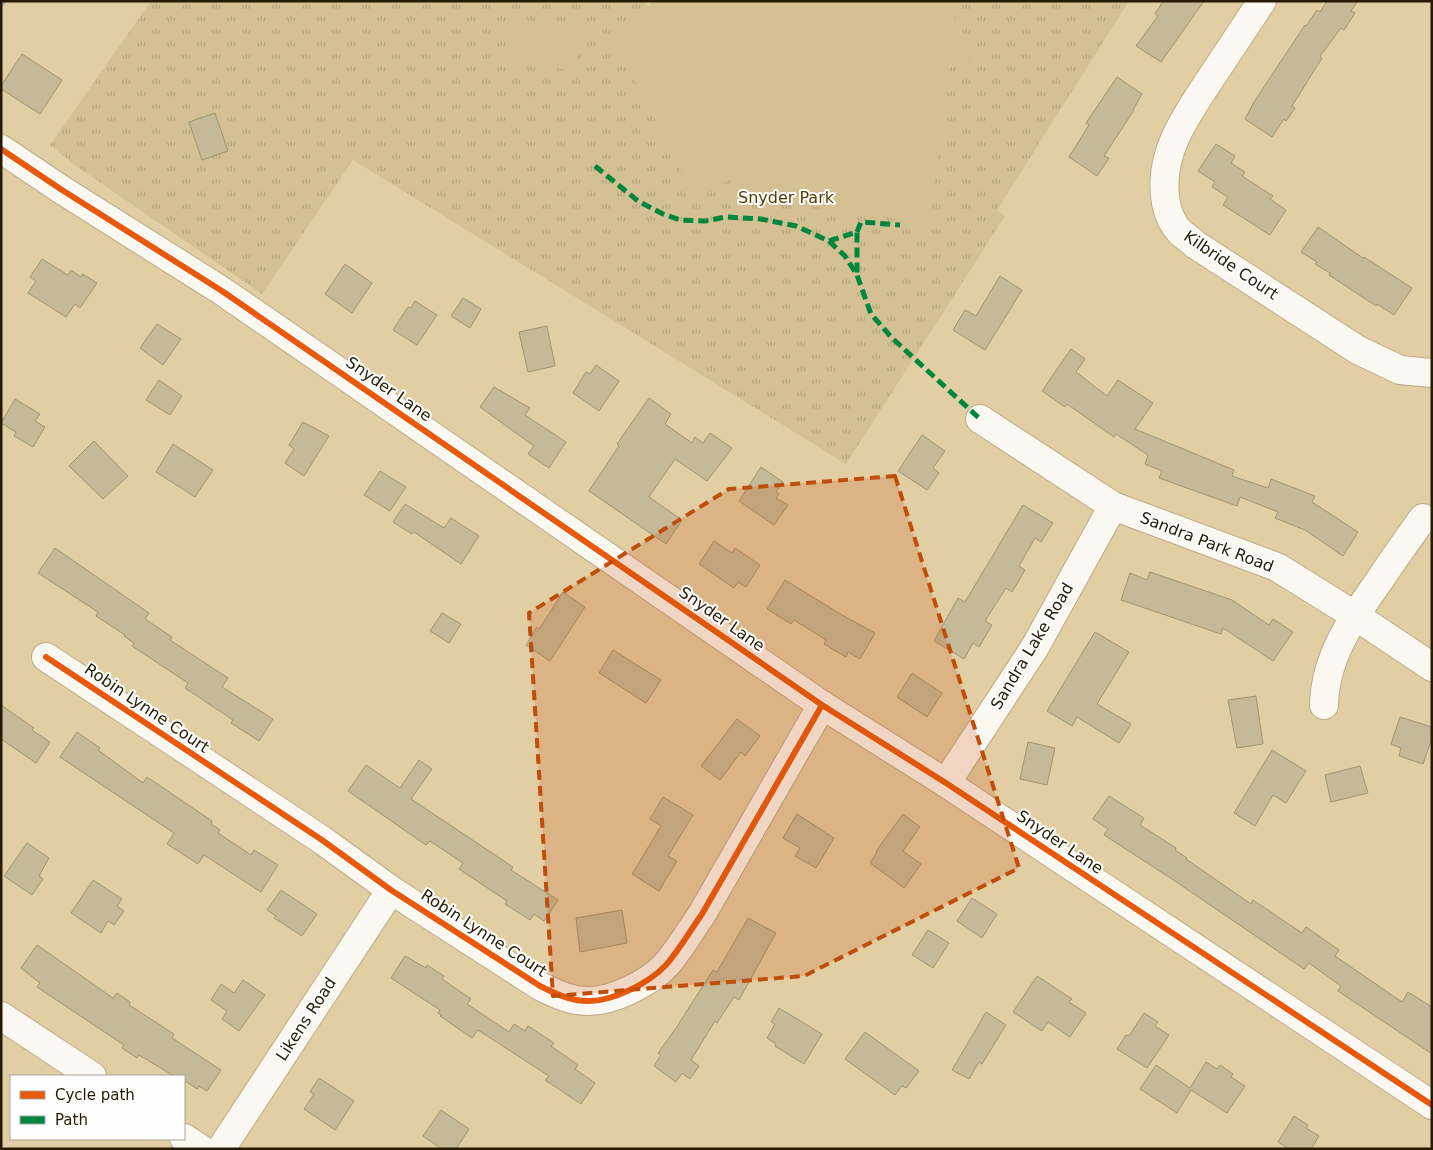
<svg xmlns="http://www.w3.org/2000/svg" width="1433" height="1150" viewBox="0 0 1433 1150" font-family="'DejaVu Sans',sans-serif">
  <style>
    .grass { fill: url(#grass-tufts) }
    .pitch { fill: #d4c093 }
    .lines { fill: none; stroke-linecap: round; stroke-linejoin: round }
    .stream { stroke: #9ba8c5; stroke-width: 6 }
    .building { fill: #c4ba97; stroke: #9f9571 }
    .minor-casing { stroke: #bbab88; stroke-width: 30 }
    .minor { stroke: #fbf8f1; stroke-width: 28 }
    .quiet { stroke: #00873e; stroke-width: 5; stroke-dasharray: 10 5; stroke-linecap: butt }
    .cycleway-casing { stroke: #fefefe; stroke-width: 9 }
    .cycleway { stroke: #e8590c; stroke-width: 6 }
    .marked { fill: #c14d0a; fill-opacity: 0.2; stroke: #c14d0a; stroke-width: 4; stroke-dasharray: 10 6; stroke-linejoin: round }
    .labels { text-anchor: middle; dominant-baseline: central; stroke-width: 4; stroke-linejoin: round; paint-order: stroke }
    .park-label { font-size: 16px; fill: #523c03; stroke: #fefefe }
    .street-label { font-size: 16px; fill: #261b02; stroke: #fefefe }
  </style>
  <defs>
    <pattern id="grass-tufts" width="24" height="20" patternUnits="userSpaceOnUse" patternTransform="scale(1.25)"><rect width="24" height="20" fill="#d4c093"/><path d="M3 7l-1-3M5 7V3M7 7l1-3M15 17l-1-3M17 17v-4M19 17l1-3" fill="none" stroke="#b6a47d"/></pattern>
  </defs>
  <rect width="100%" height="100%" fill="#e2cea3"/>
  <path class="grass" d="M151,1h491l7,5 3,-5h477l-132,209 8,6 -159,248 -493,-304 -91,134 -189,-130 -23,-19z"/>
  <g class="pitch">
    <path d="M666,1h280l27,55 -24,12 -20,155 -184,-26 4,-27 -54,28 -85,-168z"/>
    <path d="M510,18l72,10 -6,43 -72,-10z"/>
  </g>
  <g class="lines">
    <path class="stream" d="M1,4l2,-3"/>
  </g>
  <g class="building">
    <path d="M1163,1h41l-43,61 -25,-16 22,-30 -3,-2z"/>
    <path d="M1327,1h31l-7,10 4,2 -11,17 -3,-2 -21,28 2,2 -30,48 3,2 -9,13 -2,-2 -12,18 -27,-18 9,-17 51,-77 1,1 11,-16 3,2z"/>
    <path d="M22,54l40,26 -22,34 -39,-25v-3z"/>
    <path d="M1117,77l25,17 -9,16h1l-30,46 5,2 -12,18 -28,-19 20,-32 -3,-2z"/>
    <path d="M215,113l13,38 -26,9 -13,-38z"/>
    <path d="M1216,144l19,12 -4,7 14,9 -3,4 31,20 -3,3 16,11 -16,25 -47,-30 5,-8 -16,-10 3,-5 -17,-11z"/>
    <path d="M1318,227l45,31 1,-1 48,31 -18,27 -17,-11 -1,2 -47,-31 1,-2 -15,-9 2,-2 -16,-10z"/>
    <path d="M42,259l26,16 3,-5 10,7 2,-3 14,9 -17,25 -5,-4 -9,13 -38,-24 8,-12 -6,-4z"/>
    <path d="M345,264l27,19 -20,30 -27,-19z"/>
    <path d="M1000,276l22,14 -37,60 -32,-20 12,-20 11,6z"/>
    <path d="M463,298l18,11 -11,19 -19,-12z"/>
    <path d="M415,301l22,14 -20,30 -24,-15 15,-23 3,1z"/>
    <path d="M157,324l24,15 -18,26 -23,-17z"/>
    <path d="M547,326l8,40 -27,6 -9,-40z"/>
    <path d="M1071,349l14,10 -9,13 31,24 11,-16 35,23 -18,26 99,41 -2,6 36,12 3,-9 44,17 -3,6 46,30 -15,24 -38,-26 -30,-12 3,-6 -38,-15 -3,9 -78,-28 3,-7 -17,-7 3,-9 -32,-21 -2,3 -47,-33 -2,3 -23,-16z"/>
    <path d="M596,365l23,16 -20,30 -26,-18 13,-21 4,2z"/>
    <path d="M159,380l23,16 -12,19 -24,-15z"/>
    <path d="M494,387l36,21 -5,7 41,27 -17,26 -21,-14 6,-8 -54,-39z"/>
    <path d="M649,398l22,16 -6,10 27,19 3,-6 8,6 7,-10 22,15 -25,33 -32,-22 -26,38 33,23 -16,24 -77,-53 30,-45 -2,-2z"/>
    <path d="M15,399l25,15 -5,7 10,6 -12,20 -19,-11 2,-4 -15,-9z"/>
    <path d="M303,422l26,14 -25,40 -19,-13 9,-14 -5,-4z"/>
    <path d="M922,435l23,16 -12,17 6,5 -12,17 -29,-19z"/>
    <path d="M94,441l34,35 -25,23 -34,-33z"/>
    <path d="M173,444l40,26 -18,27 -39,-25z"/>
    <path d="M761,467l22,15 -7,10 3,2 -3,4 12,7 -14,20 -35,-24z"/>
    <path d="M380,471l26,16 -16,24 -26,-16z"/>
    <path d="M405,504l39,24 7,-10 28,18 -18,28 -47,-32 -2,2 -19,-12z"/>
    <path d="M1023,505l30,18 -12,19 -6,-4 -16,28 6,4 -13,22 -6,-4 -21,33 7,4 -13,22 -6,-4 -9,16 -30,-18 24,-43 7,4z"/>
    <path d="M714,541l18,12 3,-5 25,17 -14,22 -8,-5 -4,6 -35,-24z"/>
    <path d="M55,548l94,65 -4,6 27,18 -2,3 58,38 -6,9 51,32 -14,22 -28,-18 2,-3 -48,-32 3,-5 -56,-37 2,-3 -10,-7 1,-1 -29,-19 2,-4 -60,-39z"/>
    <path d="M1150,572l82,28 37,25 4,-6 20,13 -20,29 -50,-33 -2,6 -100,-34 9,-27 17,7z"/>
    <path d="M785,580l57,35 33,18 -15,26 -12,-7 -2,5 -22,-13 2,-4 -32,-20 -3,4 -24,-15z"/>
    <path d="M563,592l22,15 -35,54 -24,-16 11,-18 2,2z"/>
    <path d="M442,613l19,11 -12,19 -19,-12z"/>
    <path d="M1095,632l34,20 -32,52 34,20 -12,19 -42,-26 -5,9 -25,-15z"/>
    <path d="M613,650l48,30 -15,23 -47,-30z"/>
    <path d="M912,673l30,20 -15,24 -30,-20z"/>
    <path d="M1256,696l7,48 -26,4 -9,-48z"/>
    <path d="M1,705l33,23 -2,2 18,12 -14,21 -35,-24z"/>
    <path d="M1400,717l32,10v11l-9,26 -24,-8 2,-8 -10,-4z"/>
    <path d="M737,719l23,17 -15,20 -4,-4 -21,28 -19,-14z"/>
    <path d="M77,732l23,16 -2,2 45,33 4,-6 65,44 -1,3 9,6 -2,3 33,22 3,-5 24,15 -17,27 -57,-37 -6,9 -31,-20 7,-11 -114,-76z"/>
    <path d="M1028,742l27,6 -8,37 -27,-6z"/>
    <path d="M1272,750l34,21 -20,32 -13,-8 -18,31 -21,-13z"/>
    <path d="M419,760l13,9 -21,30 102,68 -2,3 47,30 -14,21 -10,-7 -4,6 -25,-16 2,-3 -48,-32 4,-6 -33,-22 -4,4 -78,-54 18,-26 34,23z"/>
    <path d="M1360,766l8,27 -37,9 -6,-27z"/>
    <path d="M1109,796l35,22 -4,7 36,23 -1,2 12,8 -1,1 65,45 2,-4 49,33 4,-6 33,23 -4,6 67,46 6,-10 24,15v47l-94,-63 3,-5 -32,-23 -5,6 -132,-90 -68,-44 4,-6 -15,-10z"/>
    <path d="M663,797l30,18 -25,41 9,5 -18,30 -27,-17 29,-48 -11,-7z"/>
    <path d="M797,814l37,24 -18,30 -21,-12 5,-8 -17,-10z"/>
    <path d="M903,814l17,13 -17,24 18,13 -17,24 -34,-25 7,-11 -1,-1z"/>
    <path d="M27,843l22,15 -10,18 4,3 -11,16 -28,-19z"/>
    <path d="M93,880l29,19 -5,7 7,5 -10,14 -6,-4 -7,12 -30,-20z"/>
    <path d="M281,890l36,24 -15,22 -28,-18 2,-2 -9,-6z"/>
    <path d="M972,898l25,16 -15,24 -25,-17z"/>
    <path d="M622,910l5,33 -47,9 -4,-34z"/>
    <path d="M748,918l28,15 -37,67 -5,-3 -17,26 -2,-2 -24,39 8,6 -9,13 -8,-6 -6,9 -22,-16 7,-11 -3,-2 18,-25 37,-58 4,2z"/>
    <path d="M928,930l21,13 -16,25 -21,-13z"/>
    <path d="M37,945l76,53 4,-5 13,9 -1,3 45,29 -2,4 49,32 -14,21 -8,-5 -2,3 -13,-9v-4h-10l-35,-21 -2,3 -15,-10 2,-3 -87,-58 3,-4 -19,-15z"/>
    <path d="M405,956l21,12 1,-3 17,11 -2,3 29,20 -4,5 42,28 5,-8 11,7 3,-5 26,17 -3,3 27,19 -3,4 20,14 -14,21 -36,-24 4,-4 -71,-46 -6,8 -32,-22 2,-1 -4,-2 2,-3 -49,-32z"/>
    <path d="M1037,976l35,23 -3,3 17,11 -16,24 -22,-15 -6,9 -29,-19z"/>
    <path d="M243,980l22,15 -26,36 -17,-12 5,-8 -16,-11 10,-16 13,9z"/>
    <path d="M779,1008l43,26 -18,30 -29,-18 1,-2 -9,-6 8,-14 -4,-2z"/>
    <path d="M986,1012l20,13 -24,39 -3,-2 -10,17 -17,-9z"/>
    <path d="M1144,1013l14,9 -3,4 14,9 -22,33 -30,-19 9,-14 3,1z"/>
    <path d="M865,1032l54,39 -13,17 -4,-2 -7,9 -50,-36z"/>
    <path d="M1206,1062l11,7 3,-4 13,9 -2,3 14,9 -18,27 -36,-23 -14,23 -37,-24 16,-24 34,23z"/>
    <path d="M319,1078l35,23 -19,29 -31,-21 10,-15 -4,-2z"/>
    <path d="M441,1110l28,19 -13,20h-14l-19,-13z"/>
    <path d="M1294,1116l14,9 -2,3 13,8 -8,13h-22l-11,-7z"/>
  </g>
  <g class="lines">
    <defs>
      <g id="minor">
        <path d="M1262,1c-17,26 -34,51 -51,77 -25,38 -54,77 -45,125 2,11 7,22 15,30 5,4 11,8 15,12l162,105 42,20 32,3"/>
        <path d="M1,149l61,41 160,101 600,414 124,78 486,322"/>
        <path d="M980,419l133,87 164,61 77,48 78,52"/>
        <path d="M46,657l276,183 69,50 149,96c14,7 30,15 47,15 25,1 62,-18 79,-36 14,-16 24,-34 36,-51l120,-209"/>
        <path d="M1324,705c1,-48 28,-86 55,-124 14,-21 29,-42 44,-63"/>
        <path d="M946,783l89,-136 78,-141"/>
        <path d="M1,1016l91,60"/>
        <path d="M184,1138l17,11"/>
        <path d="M221,1149l170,-259"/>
      </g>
    </defs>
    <use href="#minor" class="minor-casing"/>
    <use href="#minor" class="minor"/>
    <g class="quiet">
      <path d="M595,166l43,35 25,13 17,6 25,1 21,-4 35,2 35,7 33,15 16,15 12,19 14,39 21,24 88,81"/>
      <path d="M857,232l4,-10 39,3"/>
      <path d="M829,241l28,-9v43"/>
    </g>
    <defs>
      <g id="cycleway">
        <path d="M1,149l61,41 160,101 600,414 124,78 486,322"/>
        <path d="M46,657l276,183 69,50 149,96c14,7 30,15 47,15 25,1 62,-18 79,-36 14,-16 24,-34 36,-51l120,-209"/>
      </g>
    </defs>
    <use href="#cycleway" class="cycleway-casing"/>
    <use href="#cycleway" class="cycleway"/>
  </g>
  <path class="marked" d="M895,476l124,392 -215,108 -251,20 -24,-383 200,-124z"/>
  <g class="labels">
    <g class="park-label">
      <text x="786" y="197">Snyder Park</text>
    </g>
    <g class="street-label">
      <text transform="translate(1231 265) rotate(34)">Kilbride Court</text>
      <text transform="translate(389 389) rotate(35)">Snyder Lane</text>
      <text transform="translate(1207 542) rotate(21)">Sandra Park Road</text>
      <text transform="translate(722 619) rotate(35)">Snyder Lane</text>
      <text transform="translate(1032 646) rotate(-59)">Sandra Lake Road</text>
      <text transform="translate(147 708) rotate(34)">Robin Lynne Court</text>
      <text transform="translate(1060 842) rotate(34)">Snyder Lane</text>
      <text transform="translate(484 933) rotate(33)">Robin Lynne Court</text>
      <text transform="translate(306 1019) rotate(-57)">Likens Road</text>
    </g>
  </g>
  <rect width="1433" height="1150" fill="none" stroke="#261b02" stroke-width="5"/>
  <rect x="10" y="1075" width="175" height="65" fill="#fefefe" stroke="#a8a399"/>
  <rect x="20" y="1091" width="25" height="8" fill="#e8590c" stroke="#a8a399"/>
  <text x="55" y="1100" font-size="15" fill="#261b02">Cycle path</text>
  <rect x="20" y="1116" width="25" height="8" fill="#00873e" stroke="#a8a399"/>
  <text x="55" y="1125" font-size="15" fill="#261b02">Path</text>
</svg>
